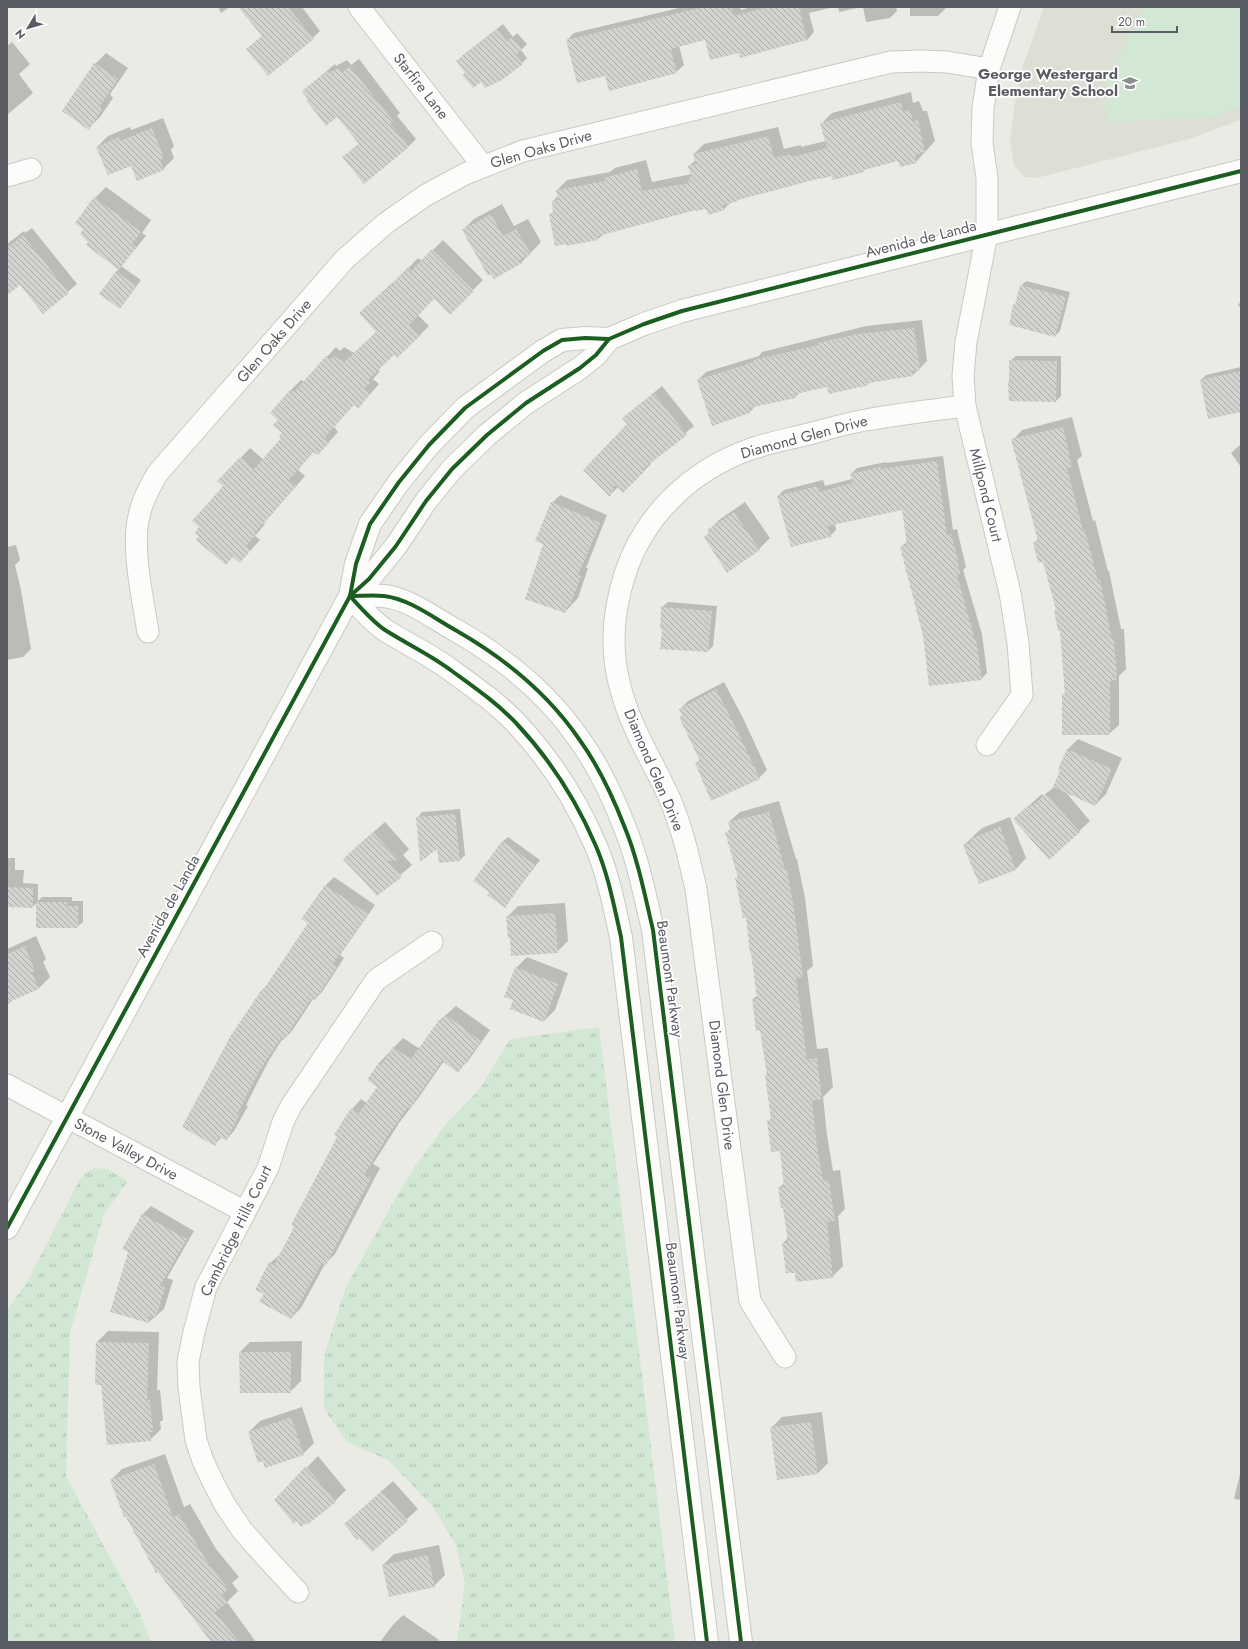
<svg xmlns="http://www.w3.org/2000/svg" width="1248" height="1649" viewBox="0 0 1248 1649" font-family="Jost,sans-serif">
  <style>
    .education { fill: #dedfd4 }
    .grass { fill: url(#grass-tufts) }
    .pitch { fill: #d2e8d5 }
    .shadow { fill: #0003 }
    .building { fill: url(#building-back-hatch) }
    .lines { fill: none; stroke-linecap: round; stroke-linejoin: round }
    .street-casing { stroke: #c9c9c8; stroke-width: 23 }
    .secondary-casing { stroke: #c8c8c8; stroke-width: 24 }
    .street { stroke: #fcfcfb; stroke-width: 21 }
    .secondary { stroke: #fcfcfb; stroke-width: 22 }
    .cycleway-casing { stroke: #fff; stroke-width: 6 }
    .cycleway { stroke: #1b5e20; stroke-width: 4 }
    .labels { text-anchor: middle; dominant-baseline: central; stroke-width: 3.5; stroke-linejoin: round; paint-order: stroke }
    .poi-label { font-size: 15px; font-weight: bold; fill: #5a5c63; stroke: #fff; text-anchor: end }
    .street-label { font-size: 15px; fill: #5a5c63; stroke: #fff }
  </style>
  <defs>
    <pattern id="grass-tufts" width="24" height="20" patternUnits="userSpaceOnUse"><rect width="24" height="20" fill="#d2e8d5"/><path d="M3 7l-1-3M5 7V3M7 7l1-3M15 17l-1-3M17 17v-4M19 17l1-3" fill="none" stroke="#adbfb0"/></pattern>
    <pattern id="building-back-hatch" width="6" height="6" patternUnits="userSpaceOnUse"><rect width="6" height="6" fill="#d2d2cf"/><path d="M-1 5l2 2M0 0l6 6M5-1l2 2" fill="none" stroke="#adaeac"/></pattern>
  </defs>
  <rect width="100%" height="100%" fill="#ebebe5"/>
  <path class="education" d="M1044,7h197v113l-52,19 -152,39 -12,-1 -11,-12 -4,-24 5,-40 8,-35z"/>
  <g class="grass">
    <path d="M599,1027l76,615h-218l8,-59 -9,-38 -24,-39 -44,-46 -41,-18 -23,-33v-53l22,-69 61,-109 38,-53 34,-35 31,-51z"/>
    <path d="M93,1168l14,1 21,12 -24,33 -34,119 -4,143 73,135 12,31h-144v-332l20,-28 52,-101 6,-8z"/>
  </g>
  <path class="pitch" d="M1144,7h97v100l-13,5 -25,6 -96,4 -2,-24 2,-17z"/>
  <g class="shadow">
    <path d="M218,7h12l-9,6z"/>
    <path d="M239,7h63l18,24 -7,7 -66,11 16,-14z"/>
    <path d="M683,7h57l1,3 10,-3h83l-25,6 5,19 -7,8 -67,12 -34,-13 -27,7 5,19 -8,7 -71,3 -38,-35 7,-7z"/>
    <path d="M838,7h24l-23,5z"/>
    <path d="M863,7h33l1,4 -7,7 -24,4z"/>
    <path d="M910,7h37l-9,9h-28z"/>
    <path d="M503,24l10,13 4,-4 10,11 -6,6 6,8 -5,5 -41,18 -15,-9 -4,-16z"/>
    <path d="M12,42l18,22 -11,10 14,19 -26,22v-69z"/>
    <path d="M106,53l22,15 -18,26 3,4 -13,19 -11,11 -26,-17 32,-47z"/>
    <path d="M359,59l41,54 -3,3 19,23 -7,7 -58,4 9,-7 -23,-27 -28,-17 -6,-8 32,-27 1,2 11,-6 4,5z"/>
    <path d="M911,92l2,11 6,-2 4,10h4l8,30 -19,21 -17,-2 -33,8 -3,3 -42,6 -81,22 -9,3 -7,7 -28,-1 -91,25 -7,6 -48,-24 4,-4 -1,-10 5,-5 -1,-6 10,-10 43,-8 5,-4 31,-8 6,22 40,-8 -3,-8 7,-6 -2,-6 10,-10 74,-17 6,22 17,-4v2l25,-6 -4,-18 10,-10z"/>
    <path d="M163,118l11,28 -3,4 3,8 -11,11 -31,-4 -35,-18 11,-11 22,-9 1,3z"/>
    <path d="M106,187l45,33 -9,13 4,3 -25,30 20,14 -16,22 -9,-30 3,-3 -24,-71z"/>
    <path d="M502,204l12,22 14,-7 13,23 -20,21 -30,9 -28,-42 11,-11z"/>
    <path d="M32,228l45,56 -34,29 -23,-29 -13,10v-50l17,-13 1,2z"/>
    <path d="M443,240l40,40 -33,33 -16,-15 -16,17 11,11 -10,10 -25,18 -16,16 2,1 -7,8 6,5 -21,24 -4,-4 -20,23 4,5 -11,12 -13,7 -16,19 7,6 -41,47 1,1 -10,12 5,4 -20,22 -7,-6 -9,-70 -5,-5 31,-33 14,12 18,-22 2,-5 -5,-13 -8,-7 20,-23 10,-10 3,2 32,-35 4,4 4,-4 10,6 23,-21 -7,-28 23,-22 1,1 24,-25 4,3z"/>
    <path d="M1026,281l44,11 -10,39 -5,5 -41,-31 2,-2 5,-17z"/>
    <path d="M1241,301v7l-3,-3z"/>
    <path d="M922,320l5,41 -14,14 -42,6 -3,3 -40,1 -27,6 -6,6 -40,9 -5,6 -52,-32 8,-8 53,-16 3,-4 104,-26z"/>
    <path d="M1016,356h45v40l-5,5 -47,-20 1,-1v-19z"/>
    <path d="M1241,367v44l-40,-31 5,-5z"/>
    <path d="M662,386l32,40 -44,36 1,2 -28,28 -5,-5 -8,8 18,-71 -5,-6z"/>
    <path d="M1072,417l10,39 -5,4 16,61 2,-1 13,51h1l12,58h3l2,40 -7,7v49l-10,9 -46,-39 2,-2 -4,-64 -6,-18 2,-2 -13,-49 -10,-17 4,-4 -25,-99 9,-10z"/>
    <path d="M1241,444v23l-10,-14z"/>
    <path d="M943,456l10,74 4,-1 9,38 -3,3 19,64 5,39 -6,6 -57,-43 -23,-89 7,-6 -5,-33 -68,15 1,7 -6,6 -52,-40 6,-6 39,-10 2,6 27,-7 -1,-5 6,-6 29,-6v1z"/>
    <path d="M560,495l47,20 -21,53h2l-10,30 -13,14 -21,-69 -7,-3 15,-37z"/>
    <path d="M745,502l25,36 -11,11 -31,22 -20,-40 11,-11z"/>
    <path d="M16,545l4,15 -5,5 6,25 10,59 -8,8 -16,3v-114v1z"/>
    <path d="M668,602l49,4 -4,40 -5,5 -46,-44z"/>
    <path d="M724,682l19,36 24,52 -8,8 -62,-15 3,-4 -20,-42 3,-2 -3,-6 8,-8z"/>
    <path d="M1078,739l44,19 -16,36 -11,11 -31,-15 26,31 -41,38 -24,-50 17,-15 1,2 11,-9 8,-18 5,-19z"/>
    <path d="M779,801l17,58h1l8,39 8,68 -6,5 10,78 11,-1 5,39 -10,10 4,38 6,36 7,-1 5,39 -7,7 5,50 -11,11 -36,-5 -13,-29 5,-5 -4,-31 -5,-19 6,-6 -4,-32 -13,-29 4,-3 -6,-43 1,-1 -5,-38 -9,-37 5,-4 -11,-78 -11,-38 2,-2 -12,-44 5,-5 -2,-6 11,-10z"/>
    <path d="M460,809l5,46 -5,5 -22,-13 -21,-29 5,-6z"/>
    <path d="M1010,817l16,41 -10,11 -52,-24 18,-17z"/>
    <path d="M385,822l24,27 -6,6 9,10 -35,30 -22,-47z"/>
    <path d="M508,837l32,23 -36,47 -2,-65z"/>
    <path d="M7,858h8v12h9l-1,13 15,1v17l4,-4h30v4h11v21l-6,5 -40,-24 -5,4 -25,-1z"/>
    <path d="M334,877l41,28 -35,50 4,3 -22,34 -8,8 -1,-1 -21,32 -8,8 -1,-1 -15,24 -22,43 2,1 -14,25 -8,9 -4,-3 -7,7 16,-107 32,-48 7,-7 39,-59 16,-37z"/>
    <path d="M565,903l3,38 -11,11 -50,-35 11,-11z"/>
    <path d="M36,936l10,23 -3,3 7,15 -11,11 -25,11 -7,6v-56z"/>
    <path d="M527,957l41,16 -13,37 -11,11 -30,-21 2,-32z"/>
    <path d="M456,1006l34,24 -22,31 -10,10 -14,-10 -25,36 -20,26 -26,41 7,4 -45,86 -10,10 -24,44 -10,10 -26,-24 5,-31 11,-9 15,-28 56,-117 9,-10 6,4 12,-17 -10,-6 11,-18 23,-24 17,11 20,-29z"/>
    <path d="M151,1206l43,25 -27,47 6,2 -9,29 -15,13 -20,-70 -5,-3 19,-35z"/>
    <path d="M108,1331l51,1 -2,58h3l3,30 -3,2 1,7 -11,11 -53,-98z"/>
    <path d="M302,1341l-1,40 -11,11 -50,-40 10,-10z"/>
    <path d="M302,1407l12,36 -11,11 -40,6 -14,-28 11,-11z"/>
    <path d="M822,1412l6,51 -11,11 -46,-46 11,-11z"/>
    <path d="M165,1454l19,53 6,-3 26,45 23,28 -7,6 6,8 -11,11 29,40h-47l2,-2 -100,-160 11,-11z"/>
    <path d="M318,1456l28,34 -11,11 -29,21 -9,-2 -22,-20z"/>
    <path d="M1241,1470v30l-7,-1z"/>
    <path d="M393,1481l25,28 -46,42 -13,-15 -14,-12z"/>
    <path d="M439,1545l6,30 -11,11 -51,-21 11,-11z"/>
    <path d="M403,1615l36,25 -1,2h-58l12,-16z"/>
  </g>
  <g class="building">
    <path d="M238,7h50l26,32 -46,37 -22,-27 16,-13z"/>
    <path d="M703,7h28l3,9 34,-9h31l8,33 -67,18 -1,-5 -29,7 -5,-20 -34,9 6,24 -68,18 -4,-15 -28,7 -11,-43z"/>
    <path d="M497,29l10,12 5,-4 10,13 -6,5 7,9 -21,16 -17,8 -4,-6 -8,6 -11,-13 3,-2 -9,-12z"/>
    <path d="M94,63l24,16 -18,27 2,4 -13,20 -27,-19z"/>
    <path d="M350,66l43,55 -3,3 19,23 -45,37 -22,-27 17,-13 -22,-27 -11,9 -20,-26 2,-1 -6,-8 25,-20 1,2 11,-5 4,4z"/>
    <path d="M901,102l2,10 7,-2 3,11 5,-1 7,32 -10,3 2,8 -17,4 -2,-6 -34,9v2l-31,8 -1,-4 -11,3v-1l-83,22v1l-15,4 2,5 -17,5 -2,-6 -10,2v-1l-98,26v4l-32,6v-2l-11,2 -6,-32 4,-1 -1,-12 6,-1 -2,-10 49,-9 -1,-3 33,-9 5,22 47,-8 -1,-5 3,-1 -3,-11 8,-2 -3,-10 75,-18 6,22 17,-4 1,3 35,-9 -7,-25z"/>
    <path d="M152,128l12,30 -4,2 4,10 -27,11 -6,-15 -23,9 -12,-28 23,-10 1,4z"/>
    <path d="M94,197l47,35 -9,12 4,3 -17,23 -33,-25 2,-3 -8,-8 3,-5 -8,-6z"/>
    <path d="M491,214l12,22 13,-7 15,25 -11,6 2,3 -28,16 -3,-5 -3,2 -26,-46z"/>
    <path d="M23,235l46,58 -26,21 -23,-29 -13,10v-47z"/>
    <path d="M432,249l42,42 -24,24 -16,-16 -25,26 11,11 -23,22 -3,-3 -26,25 3,2 -7,7 6,5 -12,15 -4,-4 -29,32 4,6 -11,12 -5,-3 -24,28 7,6 -41,47 1,1 -10,12 5,4 -11,13 -7,-6 -7,8 -30,-25 3,-4 -4,-3 4,-6 -7,-6 31,-35 -6,-5 23,-24 14,12 27,-31 -2,-2 3,-3 -9,-8 5,-5 -8,-7 20,-23 4,2 32,-36 4,4 4,-4 10,6 32,-30 -17,-19 24,-22 1,1 24,-25 3,4z"/>
    <path d="M116,271l20,15 -16,23 -21,-15z"/>
    <path d="M1020,285l46,12 -11,40 -46,-12 4,-20h2z"/>
    <path d="M914,328l6,42 -8,1 1,5 -45,7 1,2 -40,9 -2,-7 -32,7 1,4 -47,10 1,5 -38,13 -15,-46 57,-18 -1,-2 65,-15 -1,-2 41,-9z"/>
    <path d="M1009,360l48,1 -1,41 -47,-1 -1,-20h1z"/>
    <path d="M1241,371v41l-33,7 -8,-39z"/>
    <path d="M654,393l33,42 -45,35 2,2 -21,21 -8,-8 -5,12 -27,-27 44,-46 -5,-6z"/>
    <path d="M1063,427l9,40 -5,1 16,62h2l13,51 2,-1 12,59h2l3,41 -7,1v54h-48v-41h3l-5,-63h-2l-4,-20 2,-1 -13,-48 -5,1 -5,-20 5,-2 -27,-102z"/>
    <path d="M937,461l10,74 4,-1 6,22 3,18 -3,1 18,65 1,-1 6,41 -53,6 -6,-50 -23,-89 7,-2 -5,-35 -74,16 3,11 -40,10 -14,-51 40,-10 2,6 33,-9 -2,-9 30,-7v2z"/>
    <path d="M551,502l48,20 1,2 -22,51 3,1 -11,30h-2l-3,7 -40,-14 18,-55 -8,-3z"/>
    <path d="M734,512l26,38 -33,23 -23,-36 5,-4 -2,-3z"/>
    <path d="M661,607l51,4 -4,41 -48,-3 2,-20h-2z"/>
    <path d="M716,689l19,37 25,53 -49,22 -16,-38 5,-2 -21,-44 3,-1 -3,-7z"/>
    <path d="M1067,749l45,20 -17,37 -42,-19 7,-17 -2,-1z"/>
    <path d="M1046,794l34,38 -31,28 -36,-41 17,-15 2,2z"/>
    <path d="M769,812l16,57h2l7,40 9,68 -7,1 11,81 10,-1 5,41 -10,2 5,45 6,35 6,-1 6,41 -8,1 6,56 -37,4 -1,-9h-9l-4,-30h6l-5,-35h-2l-3,-21h6l-4,-36 -9,1 -4,-31 4,-1 -6,-45h2l-6,-38 -1,-7 -4,1 -4,-32h5l-6,-46h-1l-4,-35h-3l-8,-40h3l-13,-46 6,-1 -3,-9z"/>
    <path d="M455,814l5,47 -21,2 -2,-14 -17,13 -4,-45z"/>
    <path d="M1000,827l16,43 -37,14 -16,-39 8,-3 -1,-3z"/>
    <path d="M373,832l26,28 -12,1 15,16 -25,19 -34,-37z"/>
    <path d="M502,841l33,24 -30,43 -18,-13 2,-3 -16,-11z"/>
    <path d="M325,885l43,29 -35,50 4,3 -23,34 -3,-2 -27,41 -3,-2 -22,34 -21,41 2,1 -14,27 -7,-4 -4,9 -33,-19 48,-90 32,-48 1,1 45,-67 -7,-4z"/>
    <path d="M7,887l26,1v20l-26,-1z"/>
    <path d="M36,902h31v4h11v22h-42z"/>
    <path d="M555,913l3,40 -47,3 -1,-18h-2l-2,-22z"/>
    <path d="M25,946l10,25 -3,1 7,17 -32,14v-49z"/>
    <path d="M515,967l43,17 -14,38 -34,-13 3,-9 -9,-3z"/>
    <path d="M446,1015l35,26 -23,32 -16,-12 -32,47 -2,-1 -19,27 -25,41 7,3 -45,87 -4,-2 -31,56 -32,-17 5,-8 -9,-4 14,-28 5,3 20,-38 -3,-2 46,-88 -3,-2 17,-27 8,5 18,-26 -10,-7 12,-18 3,2 11,-17 18,12 28,-39 2,1z"/>
    <path d="M142,1214l45,25 -27,47 5,1 -9,31 -7,-2v7l-39,-11 18,-60 -6,-3z"/>
    <path d="M96,1342l53,1 -2,57h3l3,32h-3l1,9 -44,4 -6,-60h-6z"/>
    <path d="M239,1352h52v41h-51z"/>
    <path d="M291,1417l13,38 -39,13 -2,-7 -5,2 -10,-31z"/>
    <path d="M811,1422l7,52 -41,6 -7,-53z"/>
    <path d="M154,1464l19,53 6,-3 27,46 22,29 -6,5 6,8 -13,10 24,30h-28l-53,-70 -2,1 -30,-56h-2l-14,-37z"/>
    <path d="M306,1466l30,36 -29,23 -1,-2 -5,4 -4,-6 -3,3 -20,-24z"/>
    <path d="M382,1491l26,30 -36,31 -13,-14 -2,2 -13,-16z"/>
    <path d="M428,1555l7,32 -46,10 -7,-32z"/>
  </g>
  <g class="lines">
    <defs>
      <g id="street">
        <path d="M359,7l124,159"/>
        <path d="M7,176l24,-7"/>
        <path d="M148,632c-5,-32 -17,-85 -9,-116 3,-16 11,-29 18,-42l187,-214 42,-37 40,-28 39,-21 58,-23 368,-89 30,-1 26,1 42,7"/>
        <path d="M987,745l35,-50 -4,-52 -8,-50 -45,-187 -2,-30 3,-34 21,-108v-56l-5,-35 1,-35 6,-39 21,-62"/>
        <path d="M7,1085l238,127"/>
        <path d="M785,1357l-35,-56 -54,-412c-7,-31 -14,-62 -27,-92 -16,-35 -38,-69 -48,-107 -11,-38 -8,-79 4,-116 19,-59 66,-103 123,-124 19,-7 41,-11 61,-16 19,-5 38,-11 57,-14 33,-6 66,-10 99,-14"/>
        <path d="M298,1592l-34,-37 -22,-25 -17,-25 -11,-21 -11,-23 -7,-21 -7,-52 -1,-26 6,-30 12,-45 62,-119 15,-46 8,-16 85,-126 56,-38"/>
      </g>
      <g id="secondary">
        <path d="M350,596c11,0 23,-1 34,0 26,3 51,23 73,35 47,27 92,64 122,108 19,26 34,58 46,89 13,32 20,68 28,102l88,712"/>
        <path d="M350,596c11,12 22,25 35,34 22,14 46,25 67,41 22,16 45,32 64,52 32,34 60,77 79,121 13,29 19,62 26,93l86,705"/>
        <path d="M350,596l19,-17 27,-33 30,-45 26,-32 35,-34 39,-32 54,-35 16,-13 13,-16 35,-15 38,-13 559,-140"/>
        <path d="M7,1228l343,-632 6,-32 14,-40 29,-42 30,-37 36,-37 78,-57 19,-11 23,-2 24,1"/>
      </g>
    </defs>
    <use href="#street" class="street-casing"/>
    <use href="#secondary" class="secondary-casing"/>
    <use href="#street" class="street"/>
    <use href="#secondary" class="secondary"/>
    <defs>
      <g id="cycleway">
        <path d="M350,596c11,0 23,-1 34,0 26,3 51,23 73,35 47,27 92,64 122,108 19,26 34,58 46,89 13,32 20,68 28,102l88,712"/>
        <path d="M350,596c11,12 22,25 35,34 22,14 46,25 67,41 22,16 45,32 64,52 32,34 60,77 79,121 13,29 19,62 26,93l86,705"/>
        <path d="M350,596l19,-17 27,-33 30,-45 26,-32 35,-34 39,-32 54,-35 16,-13 13,-16 35,-15 38,-13 559,-140"/>
        <path d="M7,1228l343,-632 6,-32 14,-40 29,-42 30,-37 36,-37 78,-57 19,-11 23,-2 24,1"/>
      </g>
    </defs>
    <use href="#cycleway" class="cycleway-casing"/>
    <use href="#cycleway" class="cycleway"/>
  </g>
  <defs>
    <symbol id="school-bare" viewBox="-9 -9 18 18"><path d="M0-5L7-2L0 1L-7-2ZM-4 1L0 2.5L4 1V4Q0 6-4 4Z" fill="#8d8e90" stroke="#fff" stroke-width="2.5" paint-order="stroke"/></symbol>
  </defs>
  <g fill-rule="evenodd">
    <use href="#school-bare" x="1119" y="72" width="22" height="22"/>
  </g>
  <g class="labels">
    <g class="poi-label">
      <text x="1118" y="74">George Westergard<tspan x="1118" dy="17">Elementary School</tspan></text>
    </g>
    <g class="street-label">
      <text transform="translate(421 86) rotate(52)">Starfire Lane</text>
      <text transform="translate(541 149) rotate(-16)">Glen Oaks Drive</text>
      <text transform="translate(921 239) rotate(-14)">Avenida de Landa</text>
      <text transform="translate(274 341) rotate(-49)">Glen Oaks Drive</text>
      <text transform="translate(804 437) rotate(-15)">Diamond Glen Drive</text>
      <text transform="translate(986 495) rotate(76)">Millpond Court</text>
      <text transform="translate(654 770) rotate(67)">Diamond Glen Drive</text>
      <text transform="translate(168 906) rotate(-61)">Avenida de Landa</text>
      <text transform="translate(670 979) rotate(82)">Beaumont Parkway</text>
      <text transform="translate(722 1085) rotate(83)">Diamond Glen Drive</text>
      <text transform="translate(126 1149) rotate(28)">Stone Valley Drive</text>
      <text transform="translate(236 1231) rotate(-64)">Cambridge Hills Court</text>
      <text transform="translate(678 1301) rotate(83)">Beaumont Parkway</text>
    </g>
  </g>
  <rect width="1248" height="1649" fill="none" stroke="#5a5c63" stroke-width="16"/>
  <g transform="translate(28 28) rotate(232)" stroke="#ffffff" stroke-width="3" paint-order="stroke">
  <path d="M0-3L7 15L0 10L-7 15Z" fill="#5a5c63"/>
  <text y="-6" font-size="11" font-weight="bold" text-anchor="middle" fill="#5a5c63">N</text>
  </g>
  <path d="M1112 26v6h65v-6" fill="none" stroke="#5a5c63" stroke-width="2"/>
  <text x="1118" y="26" font-size="12" fill="#5a5c63" stroke="#ffffff" stroke-width="3" paint-order="stroke">20 m</text>
</svg>
